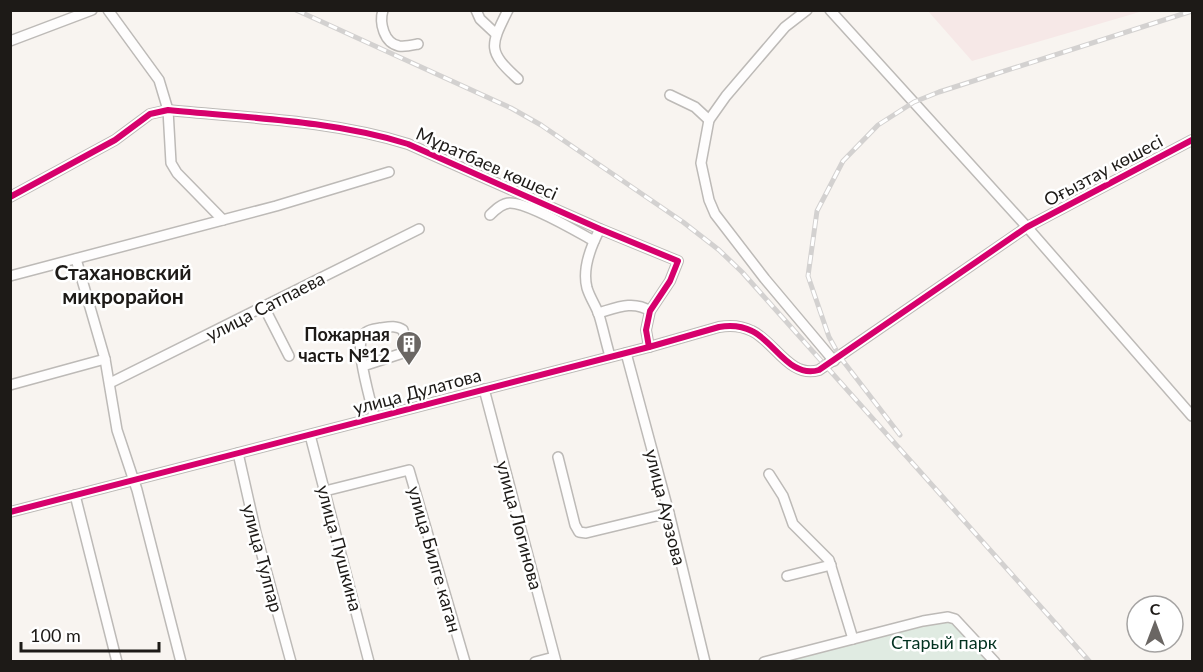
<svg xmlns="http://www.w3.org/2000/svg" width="1203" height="672" viewBox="0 0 1203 672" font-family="Lato,sans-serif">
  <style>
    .industrial { fill: #f6e8e7 }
    .green { fill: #e0ebe2 }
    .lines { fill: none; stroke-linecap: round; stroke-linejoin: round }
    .minor-casing { stroke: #bdbab7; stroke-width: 12 }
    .minor { stroke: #fefdfd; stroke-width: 9 }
    .rail-casing { stroke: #d3d1d0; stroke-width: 5 }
    .rail { stroke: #fff; stroke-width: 3; stroke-dasharray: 9; stroke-linecap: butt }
    .cycleway-casing { stroke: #fff; stroke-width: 10 }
    .cycleway { stroke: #d6006c; stroke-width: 6 }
    .labels { text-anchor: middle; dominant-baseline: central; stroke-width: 5; stroke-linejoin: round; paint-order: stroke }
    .street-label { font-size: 18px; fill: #1d1a17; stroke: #fff }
    .poi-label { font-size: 18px; font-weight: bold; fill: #1d1a17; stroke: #fff; text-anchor: end }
    .park-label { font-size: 18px; fill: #023220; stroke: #fff }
    .quarter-label { font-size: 21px; font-weight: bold; fill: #1d1a17; stroke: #fff }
  </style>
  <rect width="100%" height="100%" fill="#f8f4f0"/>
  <path class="industrial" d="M928,11h215l-171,50z"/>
  <path class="green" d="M951,620l41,42h-215z"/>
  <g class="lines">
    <defs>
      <g id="minor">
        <path d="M108,10l51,70 9,30 3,53 6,10 46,47"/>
        <path d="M383,10c-4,13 1,33 16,36 6,1 14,-1 19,-2"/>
        <path d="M476,10l4,9 16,15"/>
        <path d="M508,10c-18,36 -21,41 10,69"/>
        <path d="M807,10l-22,17 -59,69 -17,24 -8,43 8,37 6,14 50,65 69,82"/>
        <path d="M830,10l197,217 165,189"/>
        <path d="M10,41l82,-31"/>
        <path d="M670,95l25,12 14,13"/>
        <path d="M10,197l105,-57 35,-26 18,-4c79,8 163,10 240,34l192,85 78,32 -8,20 -20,30 -4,19 3,17"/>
        <path d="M490,215c5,-5 12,-12 20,-12 19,0 66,28 84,38"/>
        <path d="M600,229c-9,17 -18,40 -13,59 3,10 9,18 12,27 4,13 7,28 11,41"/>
        <path d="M76,259l29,100 12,71 20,60 44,172"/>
        <path d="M10,276l266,-70 113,-34"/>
        <path d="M264,307l25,49"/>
        <path d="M598,313c18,-5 35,-13 52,-2"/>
        <path d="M626,353l43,160 36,149"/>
        <path d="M363,366l40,-13 3,-10 -3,-13c-7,-5 -15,-3 -23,-2 -6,1 -13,2 -17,7 -9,13 8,65 11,82"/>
        <path d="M110,383l309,-154"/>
        <path d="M10,385l95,-26"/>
        <path d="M484,389l72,273"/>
        <path d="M310,435l59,227"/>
        <path d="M238,453l18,80 35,129"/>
        <path d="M558,457l17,68 4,7 7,1 83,-20"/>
        <path d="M769,474l14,22 10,28 36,36 24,79"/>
        <path d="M325,491l84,-21 56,192"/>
        <path d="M75,495l42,167"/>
        <path d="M10,512l639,-165 70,-20c11,-2 23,-1 33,4 22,10 38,48 67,39l208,-143 165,-87"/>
        <path d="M787,576l44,-11"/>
        <path d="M535,662l19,-5"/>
        <path d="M764,662l159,-41 25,-4 7,2 40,43"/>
      </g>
    </defs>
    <use href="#minor" class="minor-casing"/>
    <use href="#minor" class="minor"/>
    <defs>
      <g id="rail">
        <path d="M296,10l215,98 30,17 142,97 36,28 23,22 348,390"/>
        <path d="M900,435l-60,-78 -11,-20 -21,-61 9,-65 26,-50 35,-36 36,-23 25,-10 253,-81"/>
      </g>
    </defs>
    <use href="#rail" class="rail-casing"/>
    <use href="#rail" class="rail"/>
    <defs>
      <g id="cycleway">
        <path d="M10,197l105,-57 35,-26 18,-4c79,8 163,10 240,34l192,85 78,32 -8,20 -20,30 -4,19 3,17"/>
        <path d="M10,512l639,-165 70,-20c11,-2 23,-1 33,4 22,10 38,48 67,39l208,-143 165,-87"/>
      </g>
    </defs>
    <use href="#cycleway" class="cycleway-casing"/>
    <use href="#cycleway" class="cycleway"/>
  </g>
  <defs>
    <symbol id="building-pin" viewBox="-11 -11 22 30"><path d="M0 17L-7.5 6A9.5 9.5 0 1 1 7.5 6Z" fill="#6a6663" stroke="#fff"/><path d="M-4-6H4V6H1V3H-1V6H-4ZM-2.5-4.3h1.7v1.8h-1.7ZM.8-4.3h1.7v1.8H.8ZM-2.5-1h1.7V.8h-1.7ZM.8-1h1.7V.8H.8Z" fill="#fff"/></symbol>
  </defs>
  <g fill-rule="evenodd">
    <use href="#building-pin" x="394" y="329" width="30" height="40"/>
  </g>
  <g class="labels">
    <g class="street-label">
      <text transform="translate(487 163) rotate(24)">Мұратбаев көшесі</text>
      <text transform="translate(1103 170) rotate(-28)">Оғызтау көшесі</text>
      <text transform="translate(265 306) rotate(-27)">улица Сатпаева</text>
      <text transform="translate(417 391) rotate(-15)">улица Дулатова</text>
      <text transform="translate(666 507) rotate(76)">улица Ауэзова</text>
      <text transform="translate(520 525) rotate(75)">улица Логинова</text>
      <text transform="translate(340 548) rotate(75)">улица Пушкина</text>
      <text transform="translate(263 558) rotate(75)">улица Тулпар</text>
      <text transform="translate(435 559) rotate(74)">улица Билге каган</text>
    </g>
    <g class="poi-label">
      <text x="390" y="334">Пожарная<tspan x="390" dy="21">часть №12</tspan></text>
    </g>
    <g class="park-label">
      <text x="944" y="642">Старый парк</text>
    </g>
    <g class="quarter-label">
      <text x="123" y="271">Стахановский<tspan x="123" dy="24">микрорайон</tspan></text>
    </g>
  </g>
  <rect width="1203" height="672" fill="none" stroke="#1d1a17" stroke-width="24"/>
  <g transform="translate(1155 624)"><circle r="28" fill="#ffffff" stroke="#a5a3a2" stroke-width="1.5"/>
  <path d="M0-4.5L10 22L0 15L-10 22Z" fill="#6a6663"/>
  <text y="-9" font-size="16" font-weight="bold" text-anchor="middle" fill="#1d1a17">С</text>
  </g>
  <path d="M21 642v9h138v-9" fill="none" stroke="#1d1a17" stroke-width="3"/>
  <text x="30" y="642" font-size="18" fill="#1d1a17" stroke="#ffffff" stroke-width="4.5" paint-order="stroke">100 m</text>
</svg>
